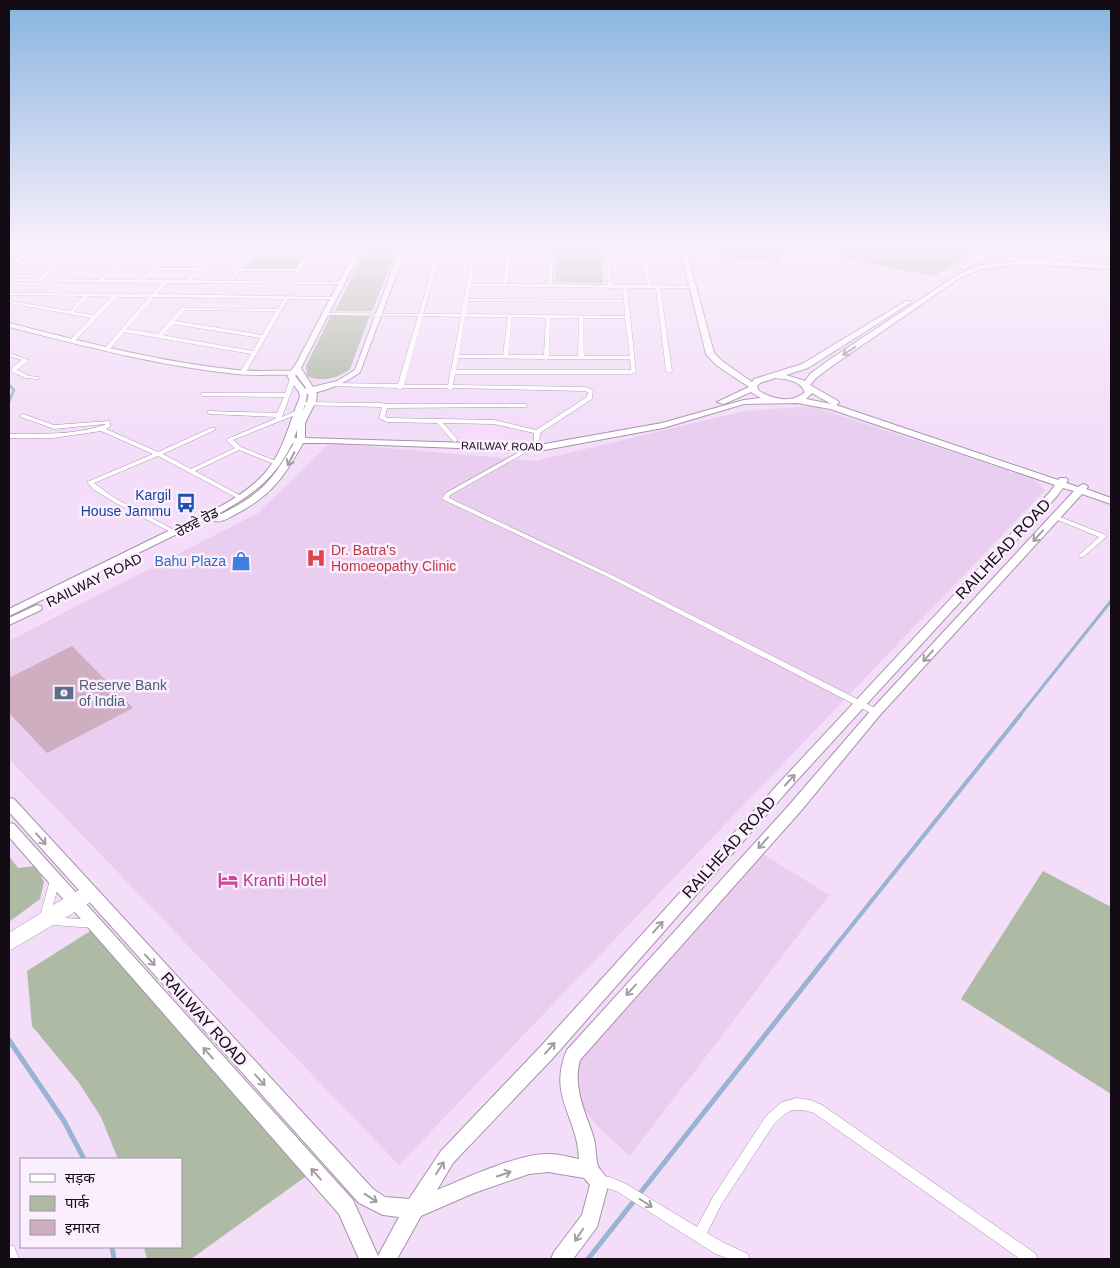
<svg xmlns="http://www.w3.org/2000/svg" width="1120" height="1268" viewBox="0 0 1120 1268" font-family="Helvetica,'Noto Sans Devanagari','Noto Sans Gurmukhi',sans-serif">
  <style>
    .built { fill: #e9ceef }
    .green { fill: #aebaa4 }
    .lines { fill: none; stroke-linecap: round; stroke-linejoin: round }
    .stream-far3 { stroke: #98b4d2; stroke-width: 2.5 }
    .stream-far2 { stroke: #98b4d2; stroke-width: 3 }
    .stream-far1 { stroke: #98b4d2; stroke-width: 4 }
    .stream { stroke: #98b4d2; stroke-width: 5 }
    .building { fill: #ceaebf }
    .minor-casing { stroke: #a792ab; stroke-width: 1 }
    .tertiary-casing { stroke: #a792ab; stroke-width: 2 }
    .secondary-casing { stroke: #a792ab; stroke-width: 2 }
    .primary-casing { stroke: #a792ab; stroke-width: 2 }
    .minor { fill: #fff; fill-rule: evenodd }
    .tertiary { fill: #fff; fill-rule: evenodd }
    .secondary { fill: #fff; fill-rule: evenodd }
    .primary { fill: #fff; fill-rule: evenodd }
    .oneway { stroke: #a19ea1 }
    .labels { text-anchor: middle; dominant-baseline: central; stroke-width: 5; stroke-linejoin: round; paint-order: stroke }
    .far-street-label { font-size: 11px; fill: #130c15; stroke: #fbeefe }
    .transit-label { font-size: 14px; fill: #164399; stroke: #fbeefe; text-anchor: end }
    .street-label { font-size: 14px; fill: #130c15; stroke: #fbeefe }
    .health-label { font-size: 14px; fill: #be3a42; stroke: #fbeefe; text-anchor: start }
    .shop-label { font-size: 14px; fill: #366cbe; stroke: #fbeefe; text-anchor: end }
    .service-label { font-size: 14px; fill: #4e5e75; stroke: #fbeefe; text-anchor: start }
    .near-street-label { font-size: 16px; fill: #130c15; stroke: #fbeefe }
    .near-hotel-label { font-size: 16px; fill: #b23c85; stroke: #fbeefe; text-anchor: start }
  </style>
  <rect width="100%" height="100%" fill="#f3ddf8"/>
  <g class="built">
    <path d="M1056,249h55v12l-33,-2 -21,-8z"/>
    <path d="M811,406l222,73 12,11 -646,675 -390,-406v-118l249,-128 72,-70 205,18 210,-50z"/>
    <path d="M758,851l71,44 -199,261 -33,-30 -23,-30v-40z"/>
  </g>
  <g class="green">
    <path d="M366,249h31l-25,62h-37z"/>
    <path d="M555,249h46l2,34 -48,-1z"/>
    <path d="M717,249h65l-2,13 -61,-4z"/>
    <path d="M842,249h138l-46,27 -98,-19z"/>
    <path d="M257,253l48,1 -10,15 -49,-1z"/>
    <path d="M331,315h39l-20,54c-12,9 -29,14 -43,7l-1,-10z"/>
    <path d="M9,856l9,12 18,-2 8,16 -4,17 -31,23z"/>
    <path d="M1043,871l68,36v187l-150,-95z"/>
    <path d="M92,930l216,245 -117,84h-44l-3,-12h37v-88h-63l-17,-42 -22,-34 -47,-57 -5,-55z"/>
  </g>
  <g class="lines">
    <path class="stream-far3" d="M9,385l5,5 -5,12"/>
    <path class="stream-far2" d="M1020,715l91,-114"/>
    <path class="stream-far1" d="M825,959l196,-245"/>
    <g class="stream">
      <path d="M9,1040l55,81 20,38"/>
      <path d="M112,1247l2,12"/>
      <path d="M588,1259l238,-301"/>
    </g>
  </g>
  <path class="building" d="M72,646l61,62 -86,45 -38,-40v-35z"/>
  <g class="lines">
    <defs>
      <g id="minor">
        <path d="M473,249h4l-6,35h32l5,-35h4l-5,35h41l1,-35h4l-1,35 56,1 -3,-36h4l3,36h35l-6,-36h4l6,36 41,1 2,1 -2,1h-32l12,83 -3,2 -3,-2 -10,-83h-29l9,84 -5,2h-176l-2,11 132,2 8,3 -1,9 -52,34 -1,12 -2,1 -3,-2v-11l-40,-9 -51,-1 15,17 -3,2 -2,-1 -16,-18 -50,-1 -8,-4 3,-10 -1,-1 -82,-2 -1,-1 3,-2 81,1 2,1h141l3,2 -1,1 -140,1 -2,9 3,1 106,2 42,10 51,-33 1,-5 -4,-1 -131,-3 -3,3 -3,-3h-44l-3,2 -3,-2 -65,-2 -1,-1 3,-2 64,1 20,-68 -93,-1h-2v-2l96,1 16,-56 2,-1 2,1 -16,56h38zM471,286l152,2 1,12 -156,-1zM468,301l156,1 1,14 -159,-2zM423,316l38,1 -10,54 -2,1 1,1 -2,12h-44zM465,317h43l-5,38h-44zM512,317l34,1 -2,37h-36zM550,318h29l-1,38h-29zM583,318h42l5,38h-46zM458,358l86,1 2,1 2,-1h82l1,11h-175z"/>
        <path d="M29,250l328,2 2,1 -2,1h-48l-11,20h-4l1,-3h-55l-8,10 112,1v2h-2l-175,-1 -10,11 179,3v2h-48l-42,73 -3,2 -3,-2 11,-18 -127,-22 -15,18h-4v-2l44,-51h-32l-43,45h-4v-2l21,-22 -82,-15v-2l61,10 13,-15 -74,-1v-2l143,1 10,-11 -153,-2v-2h29l23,-20h-42v-2h1l47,-1v2l-24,21 56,1 29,-28h-100l-1,-1zM133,252h34l-26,28h-37zM171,252l39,1 -12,15h-41zM215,253h35l-22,28 -36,-1zM254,253l51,1 -9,15h-54zM154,270h42l-9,10h-42zM88,296l24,1 -19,18 -19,-3zM154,297l130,2 -6,10 -97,-1 -23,26 -32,-5zM184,310l92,1 -14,24 -87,-14zM173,324l87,14 -7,13 -91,-16z"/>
        <path d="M9,353l20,7 -12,10 12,6 10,1v2l-13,-1 -14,-6 -1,-1 2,-4 9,-7 -13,-4z"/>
        <path d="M293,377l3,2 -14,38 16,-7 2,1v2l-67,27 8,7 37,15v2h-4l-35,-14 -44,21 48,26v2h-4l-81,-43 -64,27 12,9 12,8 60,32 1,1 -3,2 -62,-33 -21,-13 -6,-7 66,-28 -52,-23 -48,7h-44v-4c32,0 65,1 96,-9v-1l-51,5 -33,-12v-2l2,-1 31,11 55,-4 2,5 -5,3 52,23 53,-24h4v2l-52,24 28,15 44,-21 -8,-7v-2l48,-20 1,-2 -66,-3 -2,-1v-2l69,2 7,-16 -81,-1 -2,-1v-2h84l5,-14z"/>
        <path d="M530,446l3,2 -1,1 -82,46 -1,3 165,78 265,134 1,2 -1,2h-6l-263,-136 -168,-79 4,-6z"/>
        <path d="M1055,515l51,20 1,1 -24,21h-4l-1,-1 1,-1 20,-18 -46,-19 -1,-1 1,-1z"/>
        <path d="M55,876l3,1 2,3 -7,25 33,-19 3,1 2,3 -2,3 3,-1 3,1 2,3 -2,3 -30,19 29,2 4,1 1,3 -1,3 -4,1 -41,-3 -44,26v-18l32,-20 9,-33 2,-3z"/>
        <path d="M797,1098l13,2 12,5 214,149 1,5h-17l-206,-146 -11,-3h-11l-7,4 -11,10 -53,81 -14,28 17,10 24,11 1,5h-20l-15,-6 -96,-61 -8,-3 -14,-3 -2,-4 2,-4 4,-2 10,1 16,7 71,43 16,-30 53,-81 16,-14z"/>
        <path d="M9,1245l5,1 5,13h-10z"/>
      </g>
      <g id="tertiary">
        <path d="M28,249h6l-25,21v-5z"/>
        <path d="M400,249h6l-46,123c-14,11 -41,23 -60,22v-4l37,-9 18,-11z"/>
        <path d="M9,323c75,19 150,39 228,47 20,2 41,0 61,1l3,2 -3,2c-20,-1 -41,1 -61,-1 -78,-8 -153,-28 -228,-47z"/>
      </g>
      <g id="secondary">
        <path d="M356,249h6l-61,119 16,26 -1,7 -11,22v15l234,7 123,-22 82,-23 17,-2 -10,-6 -27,12 -7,-2 32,-15 -33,-22 -10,-11 -26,-105h6l28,104 8,8 30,21 2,-3 48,-15 104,-63h4v2l-102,65 -22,7 19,6 5,-7 16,-12 131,-87 23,-10 52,-5v2l-2,1 -49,6 -20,8 -129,89 -16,12 -6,7 28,16 1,2 -3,2 222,75 2,-2h6l2,2 -2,3 12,4 5,-3 3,1 2,2 -2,2 25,9v6l-29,-10 -202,221 -80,97 -220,248c-8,29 6,52 14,79 2,7 2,23 4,27 3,6 9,10 11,16l-12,45 -24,32h-22l3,-7 28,-37 8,-30 -6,-7 -36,-6 -19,2 -55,19 -53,23 -24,43h-38l-20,-45 -330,-377v-14l5,1 339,376 25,56 21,-39 -16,-2 -24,-12 -350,-391v-14l5,1 359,390 12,8 24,2 32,-48 100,-105 239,-264 270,-290 5,-7 -225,-76 -33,-6 -53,1 -81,24 -124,23 -210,-8h-26c-18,33 -32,53 -67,71 -6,3 -14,9 -21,7l-2,-2 2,-2c43,-21 55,-32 79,-74l-2,1c-18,36 -41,52 -76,71l-207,101v-7c50,-25 101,-49 151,-74 35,-17 78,-32 105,-62 19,-22 24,-50 35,-76l-1,-5 -12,-16 9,-12zM296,374c10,15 18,17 7,36 7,-20 4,-18 -8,-34zM775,378c11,1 25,2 30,14 -13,12 -32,7 -46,-1l-2,-5 3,-3zM812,393l19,11 -25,-5zM297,430v8h-3zM1063,488l11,3 -202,218 -82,95 -223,246c-20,46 11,67 12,109 -10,-2 -20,-5 -31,-5 -28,-1 -84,25 -111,36l16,-27 100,-105 237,-270 267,-292z"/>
        <path d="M996,249l4,1 -36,19 -5,-1 26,-16z"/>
        <path d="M37,605l4,1 1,2 -1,2 -32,15v-7z"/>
      </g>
      <path id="primary" d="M994,249h6l1,3c14,8 32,11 47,4v-2l-8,-5h7l7,4v4l-5,3 62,5v4l-87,-5 -16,-4 -12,-6z"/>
    </defs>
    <use href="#minor" class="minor-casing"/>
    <use href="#tertiary" class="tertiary-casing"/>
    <use href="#secondary" class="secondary-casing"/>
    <use href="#primary" class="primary-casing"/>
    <use href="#minor" class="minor"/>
    <use href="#tertiary" class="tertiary"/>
    <use href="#secondary" class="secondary"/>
    <use href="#primary" class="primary"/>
  </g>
  <defs><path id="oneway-shaft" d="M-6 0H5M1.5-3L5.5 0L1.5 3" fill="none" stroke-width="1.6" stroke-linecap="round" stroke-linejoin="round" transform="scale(1.25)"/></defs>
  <g class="oneway">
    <use href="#oneway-shaft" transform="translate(849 351) rotate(147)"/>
    <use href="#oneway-shaft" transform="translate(291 459) rotate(117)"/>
    <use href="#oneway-shaft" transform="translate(1038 536) rotate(132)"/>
    <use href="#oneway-shaft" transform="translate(928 656) rotate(132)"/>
    <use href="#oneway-shaft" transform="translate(790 780) rotate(-47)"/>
    <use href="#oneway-shaft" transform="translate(41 839) rotate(49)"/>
    <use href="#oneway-shaft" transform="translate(763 843) rotate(132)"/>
    <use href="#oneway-shaft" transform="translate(658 927) rotate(-48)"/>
    <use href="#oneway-shaft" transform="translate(150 960) rotate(47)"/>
    <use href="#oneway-shaft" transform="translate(631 990) rotate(132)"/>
    <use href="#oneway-shaft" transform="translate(550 1048) rotate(-48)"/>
    <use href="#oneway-shaft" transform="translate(208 1053) rotate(-132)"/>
    <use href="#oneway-shaft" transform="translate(260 1080) rotate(48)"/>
    <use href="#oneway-shaft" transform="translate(440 1168) rotate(-57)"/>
    <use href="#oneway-shaft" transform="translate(316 1174) rotate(-132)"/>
    <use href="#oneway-shaft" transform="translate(504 1174) rotate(-19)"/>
    <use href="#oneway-shaft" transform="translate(371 1198) rotate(33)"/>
    <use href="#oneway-shaft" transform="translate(646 1203) rotate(32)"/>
    <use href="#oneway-shaft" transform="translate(579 1235) rotate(124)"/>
  </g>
  <linearGradient id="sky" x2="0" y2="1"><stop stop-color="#88b4df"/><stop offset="0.58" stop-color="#faf0fc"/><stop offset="1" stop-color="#faf0fc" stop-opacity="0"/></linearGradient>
  <rect width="1120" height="426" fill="url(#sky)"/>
  <defs>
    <symbol id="bus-bare" viewBox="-9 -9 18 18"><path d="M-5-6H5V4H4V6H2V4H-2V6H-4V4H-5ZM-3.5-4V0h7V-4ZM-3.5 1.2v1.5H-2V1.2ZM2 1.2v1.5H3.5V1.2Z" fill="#1a4fb4" stroke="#fbeefe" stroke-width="2.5" paint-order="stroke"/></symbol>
    <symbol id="hospital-bare" viewBox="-9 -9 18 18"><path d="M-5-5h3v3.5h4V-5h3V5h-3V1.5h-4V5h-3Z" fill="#e0444e" stroke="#fbeefe" stroke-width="2.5" paint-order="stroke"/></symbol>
    <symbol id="shop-bare" viewBox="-9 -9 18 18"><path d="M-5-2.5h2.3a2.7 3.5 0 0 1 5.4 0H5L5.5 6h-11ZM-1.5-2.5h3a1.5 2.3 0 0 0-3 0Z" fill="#3f7fe0" stroke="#fbeefe" stroke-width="2.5" paint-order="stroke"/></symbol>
    <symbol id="bank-bare" viewBox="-9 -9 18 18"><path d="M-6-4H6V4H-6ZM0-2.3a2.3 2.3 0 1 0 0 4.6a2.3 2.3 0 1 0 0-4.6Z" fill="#5c6f8a" stroke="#fbeefe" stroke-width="2.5" paint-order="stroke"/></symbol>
    <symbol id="hotel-bare" viewBox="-9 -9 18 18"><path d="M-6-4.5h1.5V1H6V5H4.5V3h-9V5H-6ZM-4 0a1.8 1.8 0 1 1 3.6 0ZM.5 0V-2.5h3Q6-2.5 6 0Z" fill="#d1479c" stroke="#fbeefe" stroke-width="2.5" paint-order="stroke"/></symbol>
  </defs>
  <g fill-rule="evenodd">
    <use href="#bus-bare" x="172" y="489" width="28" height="28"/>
    <use href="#hospital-bare" x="302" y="544" width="28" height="28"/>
    <use href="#shop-bare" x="227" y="547" width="28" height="28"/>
    <use href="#bank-bare" x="50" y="679" width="28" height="28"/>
    <use href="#hotel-bare" x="214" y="866" width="28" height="28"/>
  </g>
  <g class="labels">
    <g class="far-street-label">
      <text transform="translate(502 446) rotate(1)">RAILWAY ROAD</text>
    </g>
    <g class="transit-label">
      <text x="171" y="495">Kargil<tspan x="171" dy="16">House Jammu</tspan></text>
    </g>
    <g class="street-label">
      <text transform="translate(197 522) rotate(-28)">ਰੇਲਵੇ ਰੋਡ</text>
      <text transform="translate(94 580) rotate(-26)">RAILWAY ROAD</text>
    </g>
    <g class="health-label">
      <text x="331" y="550">Dr. Batra's<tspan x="331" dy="16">Homoeopathy Clinic</tspan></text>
    </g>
    <g class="shop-label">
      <text x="226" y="561">Bahu Plaza</text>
    </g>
    <g class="service-label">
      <text x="79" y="685">Reserve Bank<tspan x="79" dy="16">of India</tspan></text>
    </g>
    <g class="near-street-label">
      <text transform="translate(1003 549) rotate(-47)">RAILHEAD ROAD</text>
      <text transform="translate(729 847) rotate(-48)">RAILHEAD ROAD</text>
      <text transform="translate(204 1019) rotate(48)">RAILWAY ROAD</text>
    </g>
    <g class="near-hotel-label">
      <text x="243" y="880">Kranti Hotel</text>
    </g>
  </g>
  <rect width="1120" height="1268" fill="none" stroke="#130c15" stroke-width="20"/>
  <rect x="20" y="1158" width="162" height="90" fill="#fbeefe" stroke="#9e94a1"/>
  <rect x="30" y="1174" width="25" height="8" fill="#ffffff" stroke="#9e94a1"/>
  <text x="65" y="1183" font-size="15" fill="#130c15">सड़क</text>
  <rect x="30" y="1196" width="25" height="15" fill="#aebaa4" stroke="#9e94a1"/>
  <text x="65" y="1208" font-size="15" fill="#130c15">पार्क</text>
  <rect x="30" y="1220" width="25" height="15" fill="#ceaebf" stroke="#9e94a1"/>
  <text x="65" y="1233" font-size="15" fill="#130c15">इमारत</text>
</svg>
